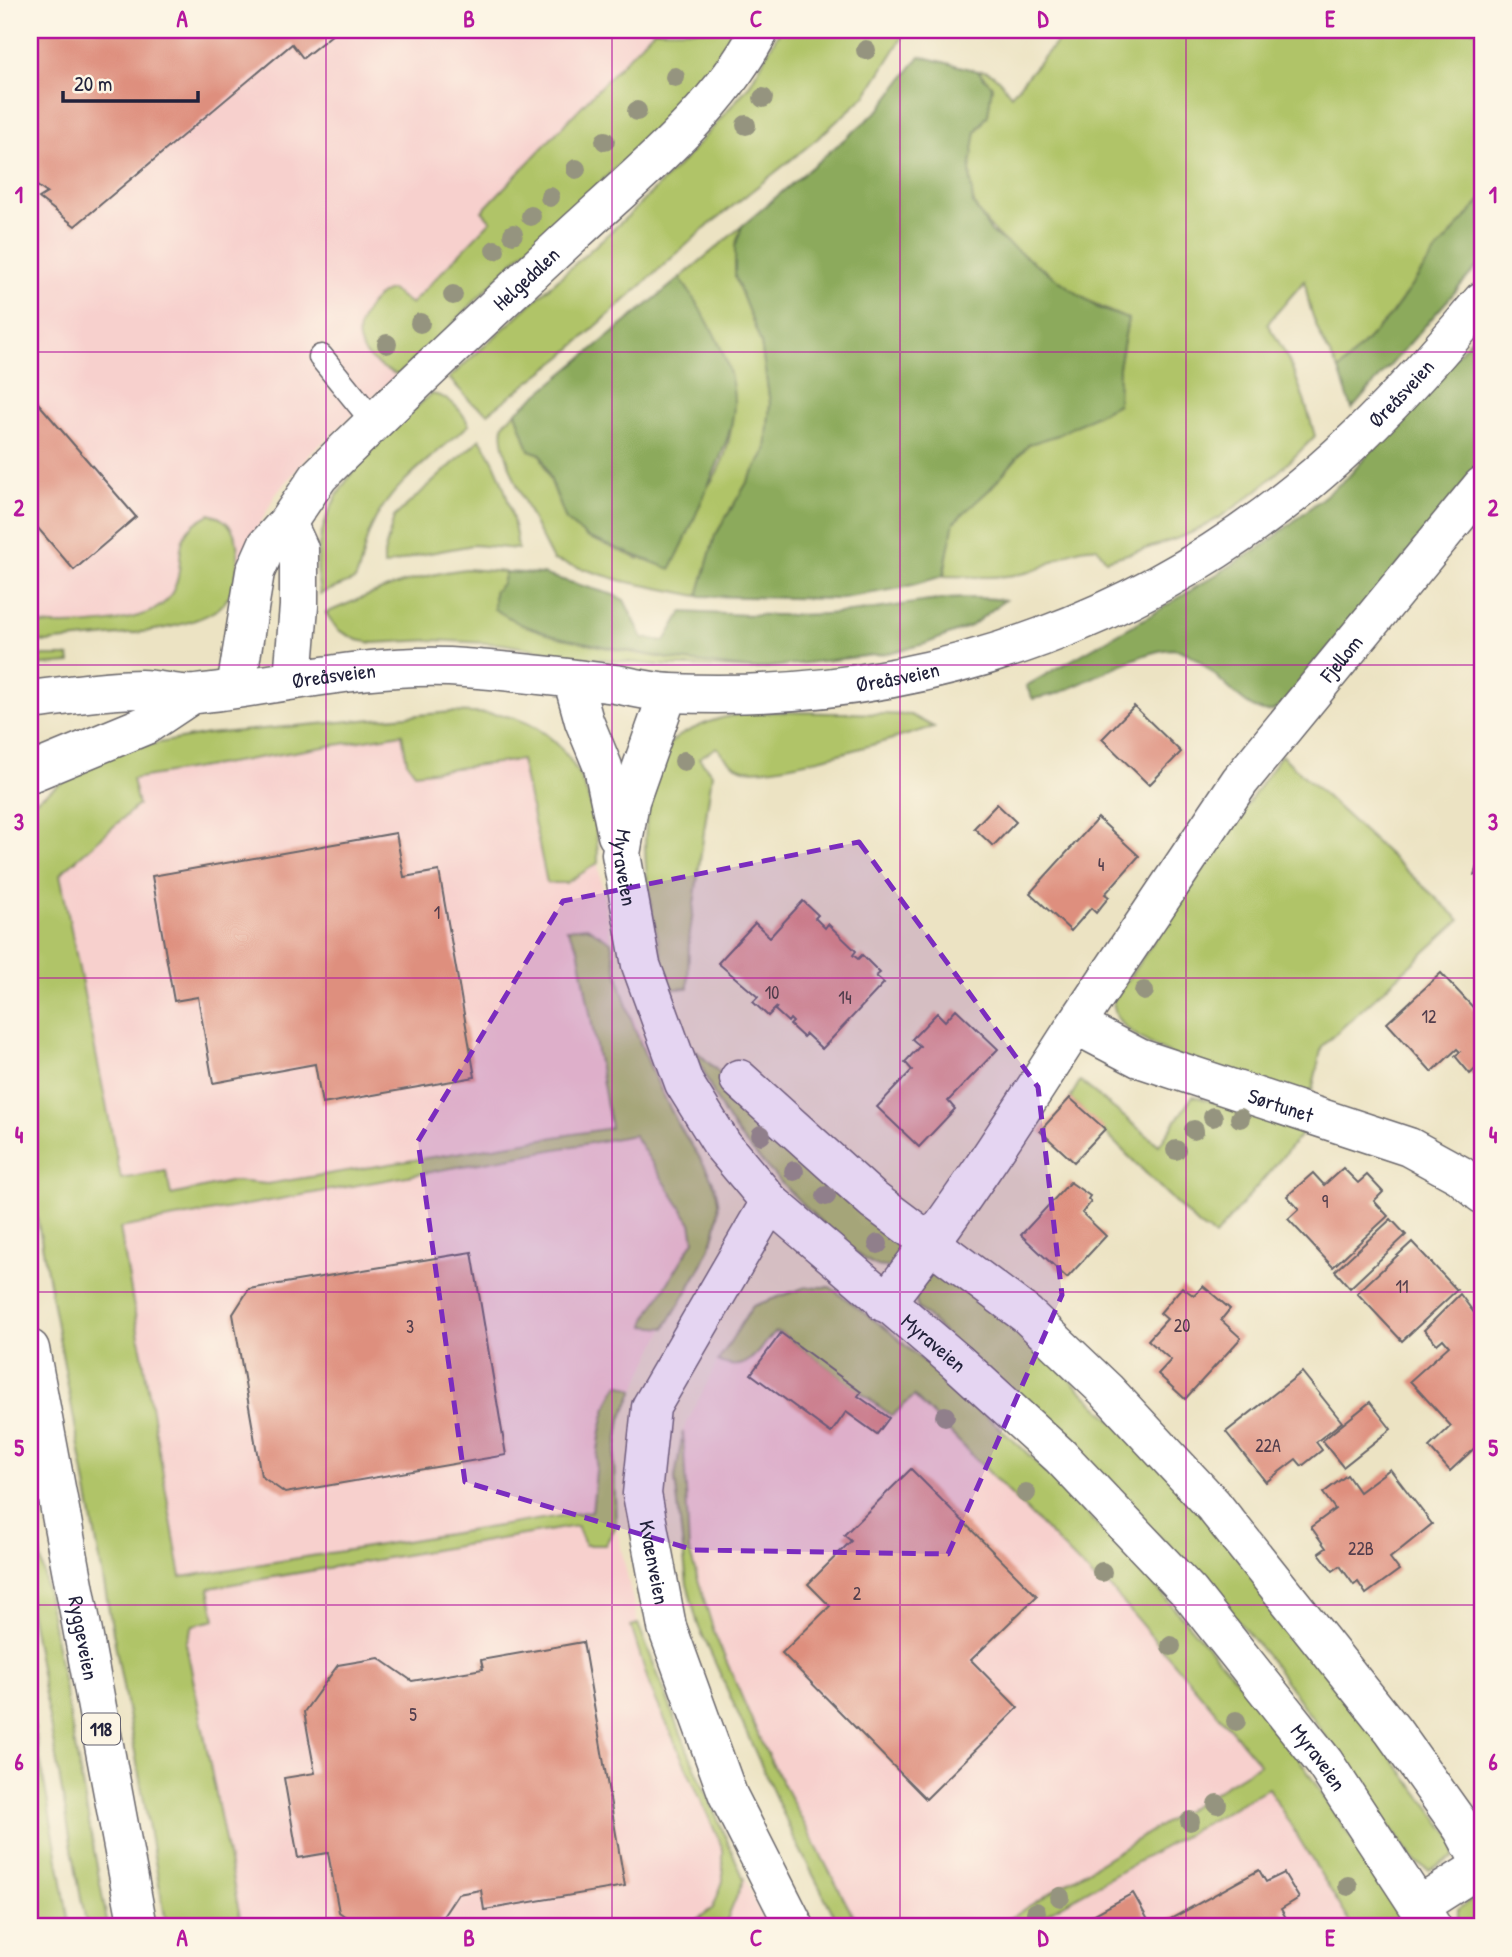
<svg xmlns="http://www.w3.org/2000/svg" width="1512" height="1957" viewBox="0 0 1512 1957" font-family="'Patrick Hand',sans-serif">
  <style>
    .built { fill: #f7d0cd }
    .green { fill: #b0c468; stroke: #697352; stroke-width: 2 }
    .forest { fill: #8caa5c; stroke: #57664c; stroke-width: 2 }
    .building { fill: #de8f7e }
    .lines { fill: none; stroke-linecap: round; stroke-linejoin: round }
    .service-casing { stroke: #69666b; stroke-width: 27 }
    .minor-casing { stroke: #69666b; stroke-width: 41 }
    .tertiary-casing { stroke: #69666b; stroke-width: 41 }
    .primary-casing { stroke: #69666b; stroke-width: 41 }
    .service { stroke: #fff; stroke-width: 24 }
    .minor { stroke: #fff; stroke-width: 38 }
    .tertiary { stroke: #fff; stroke-width: 38 }
    .primary { stroke: #fff; stroke-width: 38 }
    .tree { fill: #95947f }
    .marked { fill: #7b2cbf; fill-opacity: 0.2; stroke: #7b2cbf; stroke-width: 5; stroke-dasharray: 14 9; stroke-linejoin: round }
    .grid { fill: none; stroke: #b5179e; stroke-width: 2; stroke-opacity: 0.55 }
    .labels { text-anchor: middle; dominant-baseline: central; stroke-width: 5; stroke-linejoin: round; paint-order: stroke }
    .number-label { font-size: 18px; fill: #513d4c }
    .shield { fill: #fcf5e5; stroke: #63616e; stroke-width: 2 }
    .shield-label { font-size: 19px; font-weight: bold; fill: #22223b }
    .street-label { font-size: 21px; fill: #22223b; stroke: #fcf5e5 }
    .neatline { fill: none; stroke: #b5179e; stroke-width: 2.5 }
    .grid-label { font-size: 23px; text-anchor: middle; font-weight: bold; fill: #b5179e }
  </style>
  <rect width="100%" height="100%" fill="#fcf5e5"/>
  <filter id="ink" filterUnits="userSpaceOnUse"><feTurbulence type="fractalNoise" baseFrequency=".0143" numOctaves="2"/><feDisplacementMap in="SourceGraphic" scale="14" xChannelSelector="R" yChannelSelector="G"/><feConvolveMatrix kernelMatrix="1 2 1 2 8 2 1 2 1" color-interpolation-filters="sRGB"/></filter>
  <filter id="wash" filterUnits="userSpaceOnUse"><feTurbulence type="fractalNoise" baseFrequency=".00686" numOctaves="4" result="noise"/><feDisplacementMap in="SourceGraphic" scale="28" xChannelSelector="R" yChannelSelector="G"/><feGaussianBlur stdDeviation="1.57" result="paint"/><feColorMatrix in="noise" values="0 0 0 0 0 0 0 0 0 0 0 0 0 0 0 0 0 1.4 0 .05"/><feComposite in="paint" operator="in"/></filter>
  <g filter="url(#wash)">
    <rect width="100%" height="100%" fill="#ece3c3"/>
    <g class="built">
      <path d="M30,30h710l-295,302 -134,121 -35,41 -29,54 -16,46 -11,13 -15,8 -43,13 -115,14 -17,-2z"/>
      <path d="M452,712l63,6 30,15 24,25 18,31 11,42v32l17,104 10,31 52,124 37,60 4,34 -10,33 -48,87 -39,83 -7,71 2,36 22,98 50,127 79,176h-600l-137,-748v-375l13,-11 165,-59z"/>
      <path d="M806,1287h24l59,44 133,117 388,479h-570l-46,-89 -96,-213 -11,-41 -12,-106 8,-47 35,-70 35,-55z"/>
    </g>
    <g class="green">
      <path d="M654,30h86l-27,50 -195,177 -73,75 -47,43c-30,-12 -52,-32 -32,-64 8,-11 12,-18 25,-21l20,14 80,-83 -9,-10z"/>
      <path d="M780,30h127l-41,65 -49,44 -113,90 -142,128 -74,56 -17,-11 -22,-24 180,-163 56,-56 64,-73z"/>
      <path d="M1067,30h415v169l-47,54 -45,63 -51,54c-17,-27 -31,-58 -34,-90l-38,44c24,32 37,73 48,112 -35,36 -75,74 -122,96 -27,12 -58,20 -87,28l-9,-12c-28,-3 -45,19 -71,25 -27,6 -55,4 -82,3l9,-54 36,-32 40,-46 29,-9 60,-31 1,-37 9,-48c-43,-15 -134,-73 -153,-114 -5,-9 -4,-26 -5,-37l-12,-10 30,-43 4,-29 -14,-15c16,-2 24,13 33,24z"/>
      <path d="M742,226l-7,21v30l26,66 9,60 -4,48 -51,85 -17,60 -75,-15 -70,-21c-12,-23 -60,-113 -49,-136 2,-4 8,-8 12,-12l13,38 11,4 26,66 21,17 52,22c22,-23 50,-45 68,-71 50,-70 17,-147 -27,-210z"/>
      <path d="M431,394c18,2 30,15 38,31 -34,30 -80,61 -98,103 -8,17 -8,36 -16,52l-35,14c-17,-90 51,-146 111,-200z"/>
      <path d="M480,439c21,28 34,76 38,110l-45,-4 -54,10 -35,11v-12l10,-37z"/>
      <path d="M210,514c21,6 27,19 28,40 0,18 -4,42 -19,54 -34,26 -128,29 -172,34l-17,-2v-17c31,5 122,3 140,-27 22,-36 -7,-59 40,-82z"/>
      <path d="M466,569l39,3 -3,12 18,40c76,27 155,36 234,45l-95,-4 -89,-9 -67,-12 -70,-4 -60,3 -16,-3 -19,-10 -12,-17c47,-20 89,-38 140,-44z"/>
      <path d="M30,656h39l1,7 -40,3z"/>
      <path d="M452,712c20,2 46,0 65,7 60,21 81,86 81,144l-32,20h-19l-26,-123 -106,13 -8,-11 -5,-28 -270,45 6,26 -78,69 61,305 45,-8 5,24 63,-14 33,3 344,-56 -33,-180 -11,-19 20,-2 24,15c10,61 37,125 66,180 16,30 46,58 41,95 -5,39 -34,77 -53,111l-20,-2 1,-7 48,-79 -3,-17 -57,-88 -514,93 61,349 411,-66c5,-36 4,-98 27,-127l15,6 -13,29 -7,43 2,64 -11,19h-20l-8,-19 -368,62 6,32 -22,5 -7,18 56,284h-75l-137,-748v-375l60,-40 41,-16 77,-14z"/>
      <path d="M848,713l63,2 23,12c-33,9 -167,52 -193,41 -11,-4 -18,-12 -24,-21l-18,11 13,16 -23,166 -1,48 -13,1 -6,-3c-17,-71 -39,-149 -9,-220 2,-6 4,-14 8,-20 8,-11 29,-19 41,-24 42,-16 95,-8 139,-9z"/>
      <path d="M1281,755l179,165 -138,126 -10,45h-7l-3,9c-41,-13 -164,-47 -185,-83 -2,-4 -3,-11 -4,-16z"/>
      <path d="M694,1049l213,200 -13,18c-5,0 -12,0 -16,-1 -27,-8 -125,-110 -143,-136 -18,-25 -29,-53 -41,-81z"/>
      <path d="M1080,1081l79,64 34,-49 113,33 -91,107 -16,-10 -129,-128z"/>
      <path d="M942,1270l16,2 238,229 260,341 -2,15 -25,13 -13,-7 -145,-202 -74,-89 -279,-264 -4,-13 16,-20z"/>
      <path d="M806,1287h24l59,44 133,117 112,114 146,168 130,197h-57l-85,-139 -245,139h-28l265,-163 -152,-179 -7,1 -187,-190 -22,20 -111,-83 -6,-1c-18,19 -28,44 -57,29l35,-55z"/>
      <path d="M683,1431l6,119 26,85 48,111 96,181h-19l-46,-89 -96,-213 -11,-41 -12,-106z"/>
      <path d="M30,1499l78,428h-21l-7,-34 -50,-282z"/>
      <path d="M638,1624l50,127 56,128 -20,48h-30v-6l19,-13 10,-27v-32l-73,-162 -19,-61z"/>
      <path d="M30,1703l40,224h-40z"/>
      <path d="M1471,1900l11,1v26h-24v-18z"/>
    </g>
    <g class="forest">
      <path d="M920,56l58,15 14,15 -4,29 -12,16 -6,39 3,33 18,29 107,76 30,11 -9,48 -1,37 -60,31 -29,9 -40,46 -35,32 -11,54 -41,12 -65,11 -139,-3 17,-60 51,-85 4,-48 -9,-60 -26,-66v-30l7,-21 138,-117z"/>
      <path d="M1482,199v62l-130,148 -13,-39 51,-54 45,-63z"/>
      <path d="M680,278c26,38 63,95 52,143 -5,26 -17,47 -26,70 -12,27 -21,53 -36,78l-83,-32 -21,-17 -25,-66 -12,-4 -13,-38z"/>
      <path d="M1482,327v134l-193,239c-5,3 -13,10 -18,11 -27,6 -63,-54 -92,-61 -26,-7 -93,33 -120,43 -8,3 -18,4 -26,6l-7,-13 125,-71 116,-72 81,-66z"/>
      <path d="M505,572l37,2 72,21 10,5 19,38 22,3 17,-29c52,3 105,5 157,1 56,-4 110,-21 166,-13l-34,26 -46,18 -41,10 -130,15 -84,-10 -113,-22 -37,-13 -26,-15v-17l8,-8z"/>
    </g>
    <g id="blocks">
      <g class="building">
        <path d="M30,30h308l-35,28 -11,-14 -217,182 -36,-28 8,-5 -17,-12z"/>
        <path d="M32,396l104,121 -62,53 -44,-51v-120z"/>
        <path d="M1134,706l47,46 -32,33 -47,-46z"/>
        <path d="M997,804l19,18 -23,24 -19,-18z"/>
        <path d="M1098,818l41,38 -34,38 4,3 -13,16 -5,-5 -20,23 -41,-38z"/>
        <path d="M396,833l8,44 35,-6 36,206 -153,27 -7,-40 -102,19 -15,-86 -24,4 -22,-125z"/>
        <path d="M1482,852v26l-8,-3z"/>
        <path d="M803,901l15,14 -3,3 10,10 3,-4 28,27 -3,4 5,4 4,-4 18,18 -4,3 8,7 -62,66 -16,-15 -3,3 -13,-12 3,-3 -3,-3 -2,3 -13,-12 2,-3 -9,9 -15,-14 5,-5 -40,-34 37,-40 15,14z"/>
        <path d="M1441,973l41,44v46l-12,11 -15,-18 5,-4 -3,-3 -25,23 -45,-49z"/>
        <path d="M956,1009l42,40 -50,52 7,8 -36,38 -42,-40 35,-37 -7,-8 15,-16 -8,-7 25,-26 8,8z"/>
        <path d="M1482,1068v14l-7,-8z"/>
        <path d="M1070,1098l35,31 -31,33 -34,-31z"/>
        <path d="M1343,1168l15,15 9,-8 16,17 -9,9 14,15 -55,51 -45,-48 11,-10 -12,-13 26,-23 11,12z"/>
        <path d="M1070,1182l20,14 -2,3 3,3 -9,11 24,23 -39,42 -46,-43z"/>
        <path d="M1391,1219l15,16 -56,53 -15,-17z"/>
        <path d="M1412,1242l45,48 -55,51 -45,-48z"/>
        <path d="M472,1252l34,203 -221,38 -24,-17 -28,-162 16,-25z"/>
        <path d="M1203,1286l27,23 -9,11 20,18 -56,61 -27,-25 13,-14 -23,-20 19,-21 -7,-6 22,-26 12,9z"/>
        <path d="M1460,1294l18,24 4,-1v124l-32,30 -21,-24 22,-21 -41,-45 39,-35 -6,-7 -6,5 -13,-14z"/>
        <path d="M781,1333l80,59 -3,4 31,22 -12,16 -31,-22 -15,21 -80,-59z"/>
        <path d="M1302,1372l40,50 -26,20 6,8 -20,16 -6,-7 -30,23 -40,-50z"/>
        <path d="M1370,1402l21,27 -48,38 -21,-26z"/>
        <path d="M911,1469l126,127 -66,64 47,48 -92,91 -144,-146 48,-47 -22,-22 43,-43 -7,-6z"/>
        <path d="M1390,1469l42,55 -42,34 9,12 -33,24 -8,-12 -4,3 -14,-19 -7,5 -14,-18 7,-5 -15,-21 24,-18 -12,-16 24,-18 12,17z"/>
        <path d="M583,1642l42,244 -141,24 -3,-20 -23,4 -22,33h-76l-21,-15 -11,-59 -30,5 -14,-80 31,-5 -11,-61 34,-47 41,-7 33,23 71,-12 -2,-9z"/>
        <path d="M1259,1870l7,12 18,-9 15,25 -18,11 10,18h-135z"/>
        <path d="M1133,1893l19,34h-81z"/>
      </g>
    </g>
  </g>
  <g filter="url(#ink)">
    <use href="#blocks" fill-opacity="0" stroke="#69666b" stroke-width="2"/>
    <g class="lines">
      <defs>
        <path id="service" d="M321,357l53,65"/>
        <g id="minor">
          <path d="M287,523l12,26v57l-6,73"/>
          <path d="M573,681l11,40 19,46 14,68"/>
          <path id="s1" d="M236,688l19,-116 12,-27 20,-22 32,-47c82,-81 166,-160 251,-239 68,-63 147,-125 190,-207"/>
          <path id="s2" d="M668,693l-38,108 -9,53 20,111 43,118 39,63 47,56 186,159 104,95 129,136 135,170 108,165"/>
          <path id="s3" d="M1076,1025l164,-244 242,-295"/>
          <path d="M739,1079l134,121 154,115 79,75 107,115 180,226 69,97 20,37"/>
          <path id="s4" d="M770,1202l-119,205 -9,87 25,133 61,168 67,132"/>
          <path id="s5" d="M885,1303c70,-89 130,-183 191,-278l63,33 270,89 51,28 22,19"/>
          <path d="M1419,1906l63,-40"/>
        </g>
        <g id="tertiary">
          <path id="s6" d="M30,700c36,-4 74,-11 111,-11 18,0 37,7 55,5 85,-9 167,-30 253,-27 55,3 112,10 166,17 18,3 37,8 55,9 259,12 502,-76 689,-257 43,-42 84,-88 123,-135"/>
          <path d="M30,773l116,-48 45,-30"/>
        </g>
        <g id="primary">
          <path id="s7" d="M30,1349l108,578"/>
        </g>
      </defs>
      <use href="#service" class="service-casing"/>
      <use href="#minor" class="minor-casing"/>
      <use href="#tertiary" class="tertiary-casing"/>
      <use href="#primary" class="primary-casing"/>
      <use href="#service" class="service"/>
      <use href="#minor" class="minor"/>
      <use href="#tertiary" class="tertiary"/>
      <use href="#primary" class="primary"/>
    </g>
    <g class="tree">
      <circle cx="866" cy="50" r="10"/>
      <circle cx="675" cy="77" r="10"/>
      <circle cx="763" cy="98" r="10"/>
      <circle cx="637" cy="111" r="10"/>
      <circle cx="746" cy="125" r="10"/>
      <circle cx="605" cy="141" r="10"/>
      <circle cx="576" cy="169" r="10"/>
      <circle cx="550" cy="197" r="10"/>
      <circle cx="531" cy="216" r="10"/>
      <circle cx="513" cy="234" r="10"/>
      <circle cx="495" cy="250" r="10"/>
      <circle cx="453" cy="295" r="10"/>
      <circle cx="420" cy="323" r="10"/>
      <circle cx="387" cy="344" r="10"/>
      <circle cx="684" cy="761" r="10"/>
      <circle cx="1144" cy="991" r="10"/>
      <circle cx="1213" cy="1117" r="10"/>
      <circle cx="1240" cy="1118" r="10"/>
      <circle cx="1194" cy="1130" r="10"/>
      <circle cx="761" cy="1135" r="10"/>
      <circle cx="1176" cy="1150" r="10"/>
      <circle cx="794" cy="1171" r="10"/>
      <circle cx="826" cy="1196" r="10"/>
      <circle cx="878" cy="1244" r="10"/>
      <circle cx="945" cy="1416" r="10"/>
      <circle cx="1026" cy="1493" r="10"/>
      <circle cx="1102" cy="1572" r="10"/>
      <circle cx="1171" cy="1646" r="10"/>
      <circle cx="1236" cy="1721" r="10"/>
      <circle cx="1217" cy="1804" r="10"/>
      <circle cx="1190" cy="1821" r="10"/>
      <circle cx="1348" cy="1886" r="10"/>
      <circle cx="1060" cy="1897" r="10"/>
      <circle cx="1036" cy="1912" r="10"/>
    </g>
  </g>
  <path class="marked" d="M859,842l179,245 24,208 -114,259 -254,-4 -229,-68 -47,-341 145,-240z"/>
  <path class="grid" d="M326,30v1897M612,30v1897M900,30v1897M1186,30v1897M30,352h1452M30,665h1452M30,978h1452M30,1292h1452M30,1605h1452"/>
  <g class="labels">
    <g class="number-label">
      <text x="1101" y="864">4</text>
      <text x="437" y="912">1</text>
      <text x="772" y="992">10</text>
      <text x="845" y="997">14</text>
      <text x="1429" y="1016">12</text>
      <text x="1325" y="1201">9</text>
      <text x="1402" y="1286">11</text>
      <text x="1182" y="1325">20</text>
      <text x="410" y="1326">3</text>
      <text x="1268" y="1445">22A</text>
      <text x="1361" y="1548">22B</text>
      <text x="857" y="1593">2</text>
      <text x="413" y="1714">5</text>
    </g>
    <rect class="shield" x="82" y="1713.5" width="38" height="31" rx="5"/>
    <g class="shield-label">
      <text x="101" y="1729">118</text>
    </g>
    <g class="street-label">
      <text stroke="none"><textPath href="#s1" startOffset="520">Helgedalen</textPath></text>
      <text stroke="none"><textPath href="#s6" startOffset="1461">Øreåsveien</textPath></text>
      <text stroke="none"><textPath href="#s3" startOffset="453">Fjellom</textPath></text>
      <text stroke="none"><textPath href="#s6" startOffset="306">Øreåsveien</textPath></text>
      <text stroke="none"><textPath href="#s6" startOffset="873">Øreåsveien</textPath></text>
      <text stroke="none"><textPath href="#s2" startOffset="182">Myraveien</textPath></text>
      <text stroke="none"><textPath href="#s5" startOffset="558">Sørtunet</textPath></text>
      <text stroke="none"><textPath href="#s2" startOffset="770">Myraveien</textPath></text>
      <text stroke="none"><textPath href="#s4" startOffset="394">Kvaenveien</textPath></text>
      <text stroke="none"><textPath href="#s7" startOffset="294">Ryggeveien</textPath></text>
      <text stroke="none"><textPath href="#s2" startOffset="1337">Myraveien</textPath></text>
    </g>
  </g>
  <rect width="1512" height="1957" fill="none" stroke="#fcf5e5" stroke-width="77"/>
  <path d="M63 91v10h135v-10" fill="none" stroke="#22223b" stroke-width="3.5"/>
  <text x="74" y="91" font-size="21" fill="#22223b" stroke="#fcf5e5" stroke-width="5" paint-order="stroke">20 m</text>
  <rect x="38" y="38" width="1436" height="1880" class="neatline"/>
  <g class="grid-label">
    <text x="182" y="27">A</text>
    <text x="469" y="27">B</text>
    <text x="756" y="27">C</text>
    <text x="1043" y="27">D</text>
    <text x="1330" y="27">E</text>
    <text x="19" y="203">1</text>
    <text x="1493" y="203">1</text>
    <text x="19" y="516">2</text>
    <text x="1493" y="516">2</text>
    <text x="19" y="830">3</text>
    <text x="1493" y="830">3</text>
    <text x="19" y="1143">4</text>
    <text x="1493" y="1143">4</text>
    <text x="19" y="1456">5</text>
    <text x="1493" y="1456">5</text>
    <text x="19" y="1770">6</text>
    <text x="1493" y="1770">6</text>
    <text x="182" y="1946">A</text>
    <text x="469" y="1946">B</text>
    <text x="756" y="1946">C</text>
    <text x="1043" y="1946">D</text>
    <text x="1330" y="1946">E</text>
  </g>
</svg>
